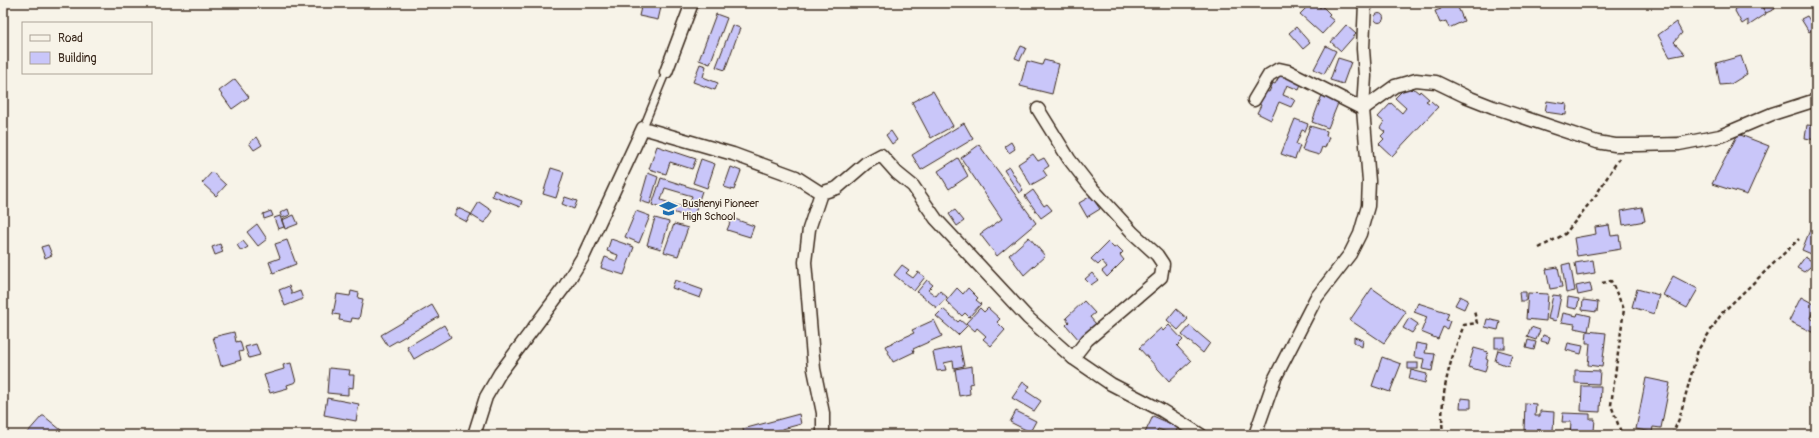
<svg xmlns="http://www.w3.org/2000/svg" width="1819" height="438" viewBox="0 0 1819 438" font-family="Pangolin,sans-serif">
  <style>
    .building { fill: #c9c6f9; stroke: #3b2a1e; fill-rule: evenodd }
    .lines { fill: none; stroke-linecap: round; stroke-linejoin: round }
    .lane-casing { stroke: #3b2a1e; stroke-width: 9 }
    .street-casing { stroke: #3b2a1e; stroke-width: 15 }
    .path { stroke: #3b2a1e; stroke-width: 2.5; stroke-dasharray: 4 3; stroke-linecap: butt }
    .lane { stroke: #f7f3e8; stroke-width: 6 }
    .street { stroke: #f7f3e8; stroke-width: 12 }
    .labels { text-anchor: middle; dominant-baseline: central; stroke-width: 3; stroke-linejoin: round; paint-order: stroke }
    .poi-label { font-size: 11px; fill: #3b2a1e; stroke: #f7f3e8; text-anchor: start }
  </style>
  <rect width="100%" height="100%" fill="#f7f3e8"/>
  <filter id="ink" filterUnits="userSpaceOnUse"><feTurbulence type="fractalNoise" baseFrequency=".025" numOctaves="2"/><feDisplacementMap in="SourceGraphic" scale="8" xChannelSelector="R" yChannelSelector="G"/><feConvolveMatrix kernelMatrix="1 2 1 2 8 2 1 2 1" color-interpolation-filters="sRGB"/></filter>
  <g filter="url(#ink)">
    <g class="building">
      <path d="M642,3h20l-4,17 -19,-4z"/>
      <path d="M1311,3h4l5,5 2,-2 8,8 -2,2 6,5 -12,13 -22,-20z"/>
      <path d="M1438,3h18l8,18 -15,7 -3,-7 -6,2 -5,-12 6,-2z"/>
      <path d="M1738,3h22l6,11 -18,12v-6l-6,4 -7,-13z"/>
      <path d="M1760,3h12l3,6 -9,4z"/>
      <path d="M1808,3h8v10l-3,1z"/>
      <circle cx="1379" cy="18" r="4.5"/>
      <path d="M716,14l11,4 -17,46 -11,-4z"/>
      <path d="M1807,16l8,12 -6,4 -8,-13z"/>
      <path d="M1676,22l6,11 -8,9 11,12 -15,3 -12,-22z"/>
      <path d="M732,25l8,3 -15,42 -9,-3z"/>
      <path d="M1346,25l10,9 -15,17 -10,-9z"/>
      <path d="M1296,27l14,16 -7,6 -14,-16z"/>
      <path d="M1021,46l5,2 -6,12 -5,-2z"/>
      <path d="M1326,46l10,5 -12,23 -10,-5z"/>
      <path d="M1741,56l6,18 -16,10 -11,1 -4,-22z"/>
      <path d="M1338,58l13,4 -8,22 -13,-4z"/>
      <path d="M1044,60l15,4 -7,30 -32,-8 7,-25 15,4z"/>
      <path d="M700,64l6,2 -3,11 15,6 -3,7 -22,-8z"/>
      <path d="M1281,73l21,10 -3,7 -12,-5 -4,10 12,5 -4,7 -12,-5 -8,18 -14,-7 4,-8 -2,-1 6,-13 4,1 4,-9 2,1z"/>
      <path d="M235,79l14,18 -17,12 -13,-18z"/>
      <path d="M1407,86l4,4 2,-2 6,5 1,-2 9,8 -3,2 3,2 2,-2 7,6 -46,49 -13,-12 5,-5 -3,-3 4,-4 -5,-4 4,-6 -6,-5 13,-14 11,10 4,-5 -11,-10z"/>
      <path d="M933,91l20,35 -22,12 -19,-36z"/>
      <path d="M1322,95l17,6 -11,27 -16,-6z"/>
      <path d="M1547,101l20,3 -1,11 -21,-3z"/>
      <path d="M1295,119l13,5 -3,7 -3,-1 -6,14 4,2 -5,13 -14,-5z"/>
      <path d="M964,123l9,16 -52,31 -9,-15z"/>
      <path d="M1807,125l9,1v14l-11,-2z"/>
      <path d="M1310,126l17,5 -1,5 3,1 -4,11 -3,-1 -3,8 -17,-5z"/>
      <path d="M891,131l6,9 -5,4 -6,-9z"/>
      <path d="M1738,134l31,12 -22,49 -35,-11z"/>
      <path d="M257,137l5,8 -8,5 -5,-7z"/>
      <path d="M1011,142l4,7 -6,4 -4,-7z"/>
      <path d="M979,145l57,78 -39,33 -17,-22 22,-15 -41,-61z"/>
      <path d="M657,146l39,13 -4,10 -22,-7 -4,12 -17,-5z"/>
      <path d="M1033,154l5,7 6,-3 5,8 -6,4 4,6 -16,9 -13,-21z"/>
      <path d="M958,158l10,18 -19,13 -11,-18z"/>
      <path d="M701,159l14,5 -8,24 -14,-5z"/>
      <path d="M731,167l10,4 -7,19 -10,-3z"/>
      <path d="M1009,167l14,23 -4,3 -15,-23z"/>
      <path d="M551,168l13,4 -8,26 -13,-4z"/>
      <path d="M212,172l14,13 -10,11 -14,-13z"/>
      <path d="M648,173l10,4 -8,27 -10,-3z"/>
      <path d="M661,178l41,13 -9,28 -41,-14zM665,188l27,8 -4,13 -27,-9z"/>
      <path d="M494,190l28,11 -2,6 -28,-11z"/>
      <path d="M1033,190l11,16 3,-2 5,6 -11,8 -16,-22z"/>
      <path d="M1091,196l9,13 -13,8 -8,-14z"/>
      <path d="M565,197l12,4 -3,8 -12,-5z"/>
      <path d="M479,202l13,9 -8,12 -13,-8z"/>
      <path d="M1642,207l3,14 -22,4 -2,-14z"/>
      <path d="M458,208l13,6 -4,8 -13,-7z"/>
      <path d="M288,209l2,6 -8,3 -2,-5z"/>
      <path d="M955,210l9,11 -7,5 -8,-12z"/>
      <path d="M271,211l2,5 -9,3 -1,-5z"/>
      <path d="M636,211l14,5 -11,27 -14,-6z"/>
      <path d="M294,215l4,9 -13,5 -3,-9z"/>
      <path d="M280,216l4,11 -6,2 -4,-11z"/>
      <path d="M655,218l14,4 -8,27 -14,-4z"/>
      <path d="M732,218l22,8 -4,11 -23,-7z"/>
      <path d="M257,224l10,15 -9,7 -11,-14z"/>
      <path d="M674,224l14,4 -10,28 -14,-4z"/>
      <path d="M1609,225l2,11 8,-1 2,14 -44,7 -3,-18 22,-4 -1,-7z"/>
      <path d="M1810,230l6,2v24l-14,-6z"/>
      <path d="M1029,237l16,19 -21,19 -15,-20z"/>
      <path d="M611,239l23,8 -10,28 -23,-7 4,-11 11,4 2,-6 -11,-4z"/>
      <path d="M287,240l9,24 -23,9 -4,-11 11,-4 -5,-14z"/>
      <path d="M243,241l5,6 -7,4 -4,-6z"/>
      <path d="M1108,242l6,6 3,-2 6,6 -3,3 4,5 -17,17 -5,-6 5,-4 -5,-6 -4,4 -7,-6z"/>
      <path d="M220,244l3,8 -8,3 -3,-8z"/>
      <path d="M48,245l4,10 -7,3 -4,-11z"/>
      <path d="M1805,257l10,6 -11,9 -7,-4z"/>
      <path d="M1593,260l2,13 -18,3 -2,-13z"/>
      <path d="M1570,263l5,28 -9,2 -4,-28z"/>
      <path d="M902,265l7,5 -3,3 7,5 5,-6 7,5 -11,14 -20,-16z"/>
      <path d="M1558,267l4,20 -12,2 -4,-20z"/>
      <path d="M1092,273l6,7 -7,5 -6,-6z"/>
      <path d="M1673,276l25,13 -11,19 -24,-13z"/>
      <path d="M675,280l28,10 -3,8 -28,-10z"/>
      <path d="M927,280l6,5 -5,5 8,6 4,-5 7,6 -10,11 -20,-16z"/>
      <path d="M1590,283l2,9 -14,3 -2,-9z"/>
      <path d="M289,286l3,8 8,-3 3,8 -18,7 -6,-16z"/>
      <path d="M957,288l6,6 5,-6 10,10 -2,2 5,4 -12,13 -4,-4 -3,3 -16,-15z"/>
      <path d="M1372,288l34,24 -22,31 -34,-23z"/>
      <path d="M1637,289l22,6 -5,19 -22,-7z"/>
      <path d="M351,291l8,2 -1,5 5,1 -4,20 -7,-1 -1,4 -12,-2 1,-5 -7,-1 4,-20 13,2z"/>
      <path d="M1519,292h7v9h-6z"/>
      <path d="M1528,293l20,1 -2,27 -20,-2z"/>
      <path d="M1553,295l8,1 -5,25 -8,-2z"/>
      <path d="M1460,296l8,4 -4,9 -9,-4z"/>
      <path d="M1568,297l11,2 -2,10 -10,-2z"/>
      <path d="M1801,297l15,8 -6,13 6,3v13l-27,-13z"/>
      <path d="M1583,300l15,2 -1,10 -15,-2z"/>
      <path d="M1084,301l11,12 -5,4 6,7 -17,16 -13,-15 3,-3 -3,-4z"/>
      <path d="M1418,303l31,10 -3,7 4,1 -3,8 -4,-2 -5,12 -17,-7 6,-15 -13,-5z"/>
      <path d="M432,305l7,12 -51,29 -7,-11z"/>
      <path d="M980,308l4,4 4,-4 12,11 -3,3 8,8 -14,16 -8,-7 3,-3 -9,-8 -2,3 -9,-8z"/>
      <path d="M943,309l15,13 2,-2 7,6 -9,9 -22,-19z"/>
      <path d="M1176,309l12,10 -10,11 -11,-10z"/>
      <path d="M1563,313l14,3 1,-3 13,3 -3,15 -14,-3 1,-4 -14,-2z"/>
      <path d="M1409,318l9,6 -6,9 -9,-5z"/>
      <path d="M1487,319l13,3 -2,8 -13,-3z"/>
      <path d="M934,320l8,16 -29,13 1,3 -21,10 -8,-16 29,-13 -2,-3z"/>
      <path d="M444,325l7,12 -37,22 -7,-12z"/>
      <path d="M1169,325l14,15 -6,6 14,15 -22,20 -30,-33 22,-20 2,3z"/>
      <path d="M1190,326l20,17 -7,10 -21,-18z"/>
      <path d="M1531,327l9,3 -4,10 -9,-3z"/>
      <path d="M1587,331l19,2 -4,34 -14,-2 2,-22h-4z"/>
      <path d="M234,332l2,10 4,-1 3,10 -4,1 2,8 -20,6 -8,-29z"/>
      <path d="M1543,335l7,2 -2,6 -7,-2z"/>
      <path d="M1354,337l9,3 -1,7 -8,-5z"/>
      <rect x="1495" y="338" width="10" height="10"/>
      <path d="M1528,340l8,2 -2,8 -8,-2z"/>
      <path d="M1416,343l11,2 -2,8 10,1 -3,17 -10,-2 2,-10 -10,-2z"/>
      <path d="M1568,343l15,3 -2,8 -15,-4z"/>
      <path d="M256,344l4,11 -11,3 -4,-11z"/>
      <path d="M960,346l4,20 -10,2 -1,-7 -9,2 2,7 -9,1 -4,-19z"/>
      <path d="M1474,348l14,4 -2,7 2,1 -3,12 -17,-5z"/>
      <path d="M1498,350l14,4 -4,12 -13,-5z"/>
      <path d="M1382,357l19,7 -11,28 -18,-6z"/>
      <path d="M291,363l5,19 -9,3 1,3 -18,5 -6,-18 20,-6 -1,-4z"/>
      <rect x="1408" y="363" width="10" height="6"/>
      <path d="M972,366l1,17 -4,1 1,10 -11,2 -4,-27z"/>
      <path d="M329,368l21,2 -1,5h5l-1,13 -5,-1v8l-21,-2z"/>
      <path d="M1411,370l16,4 -2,9 -16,-4z"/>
      <path d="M1575,370l25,1 -1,13 -24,-1z"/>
      <path d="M1646,378l24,5 -9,45 -8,-1 -1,5 -16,-3z"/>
      <path d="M1023,382l7,4 -4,5 15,10 -7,10 -22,-13z"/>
      <path d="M1582,386h19l-1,26 -19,-1z"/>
      <path d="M327,398l32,6 -3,17 -32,-6z"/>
      <path d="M1461,398l10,1v9h-11z"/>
      <path d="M1525,403l11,1 -1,12h5v-5l14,1 -1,19 -29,-1z"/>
      <path d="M1016,411l20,10 -6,11 -20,-10z"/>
      <path d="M1563,413l27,1v5h5l-1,12h-5v4h-19l1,-13h-9z"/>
      <path d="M799,414l2,10 -41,11h-16l-1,-6z"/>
      <path d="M42,416h2l23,19h-37l-3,-2z"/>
      <path d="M1153,416l25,11 -3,8 -17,-6 -3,6h-11z"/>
      <path d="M803,430l1,5h-19z"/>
    </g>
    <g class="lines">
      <defs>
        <path id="lane" d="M643,128l23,-56"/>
        <g id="street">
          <path d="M666,72l26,-69"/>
          <path d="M1254,100l15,-25 10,-6 9,2 75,38 32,-23 21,-6 9,1 11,1 29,14 28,11 104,35 18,3h23l41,-1 41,-8 52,-22 44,-14"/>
          <path d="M1038,109l31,50 21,27 43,47 24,22 6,9 -2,13 -74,63 -14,18"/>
          <path d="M821,193l-12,36 -4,33 9,107 9,44v22"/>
          <path d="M474,435l12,-38 14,-24 65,-87 19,-31 59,-127 90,26 63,23 25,16 16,-5 29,-25 15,-8 16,18 16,13 23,33 92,99 45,40 38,26 50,26 40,25"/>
          <path d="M1255,435l20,-57 41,-80 34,-44 10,-20 8,-28 1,-25 -6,-72 2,-33 -2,-27 2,-46"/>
        </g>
      </defs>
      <use href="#lane" class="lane-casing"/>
      <use href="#street" class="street-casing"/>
      <g class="path">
        <path d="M1539,248l26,-14 31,-39 24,-38"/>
        <path d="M1602,283l9,-2 13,28 -13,96 11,30"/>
        <path d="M1443,435c-4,-39 7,-75 21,-110l13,-2 -3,-12"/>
        <path d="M1672,435l7,-16 19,-69 24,-37 77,-74"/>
      </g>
      <use href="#lane" class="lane"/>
      <use href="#street" class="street"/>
    </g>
  </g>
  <defs>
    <symbol id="school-bare" viewBox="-9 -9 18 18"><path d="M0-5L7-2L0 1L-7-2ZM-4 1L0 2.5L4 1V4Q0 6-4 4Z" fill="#1f6fb2" stroke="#f7f3e8" stroke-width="2.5" paint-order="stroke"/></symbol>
  </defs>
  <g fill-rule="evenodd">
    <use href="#school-bare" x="656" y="196" width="25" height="25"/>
  </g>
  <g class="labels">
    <g class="poi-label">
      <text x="682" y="203">Bushenyi Pioneer<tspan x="682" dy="13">High School</tspan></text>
    </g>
  </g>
  <rect width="1819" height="438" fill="none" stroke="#f7f3e8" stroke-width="16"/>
  <rect x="8" y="8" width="1803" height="422" fill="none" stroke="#3b2a1e" stroke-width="1.5" filter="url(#ink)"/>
  <rect x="22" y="22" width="130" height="52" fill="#f7f3e8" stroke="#aca397"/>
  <rect x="30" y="35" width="20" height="6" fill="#f7f3e8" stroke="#aca397"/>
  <text x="58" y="42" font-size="12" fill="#3b2a1e">Road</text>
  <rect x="30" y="52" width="20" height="12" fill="#c9c6f9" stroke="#aca397"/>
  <text x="58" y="62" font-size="12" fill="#3b2a1e">Building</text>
</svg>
